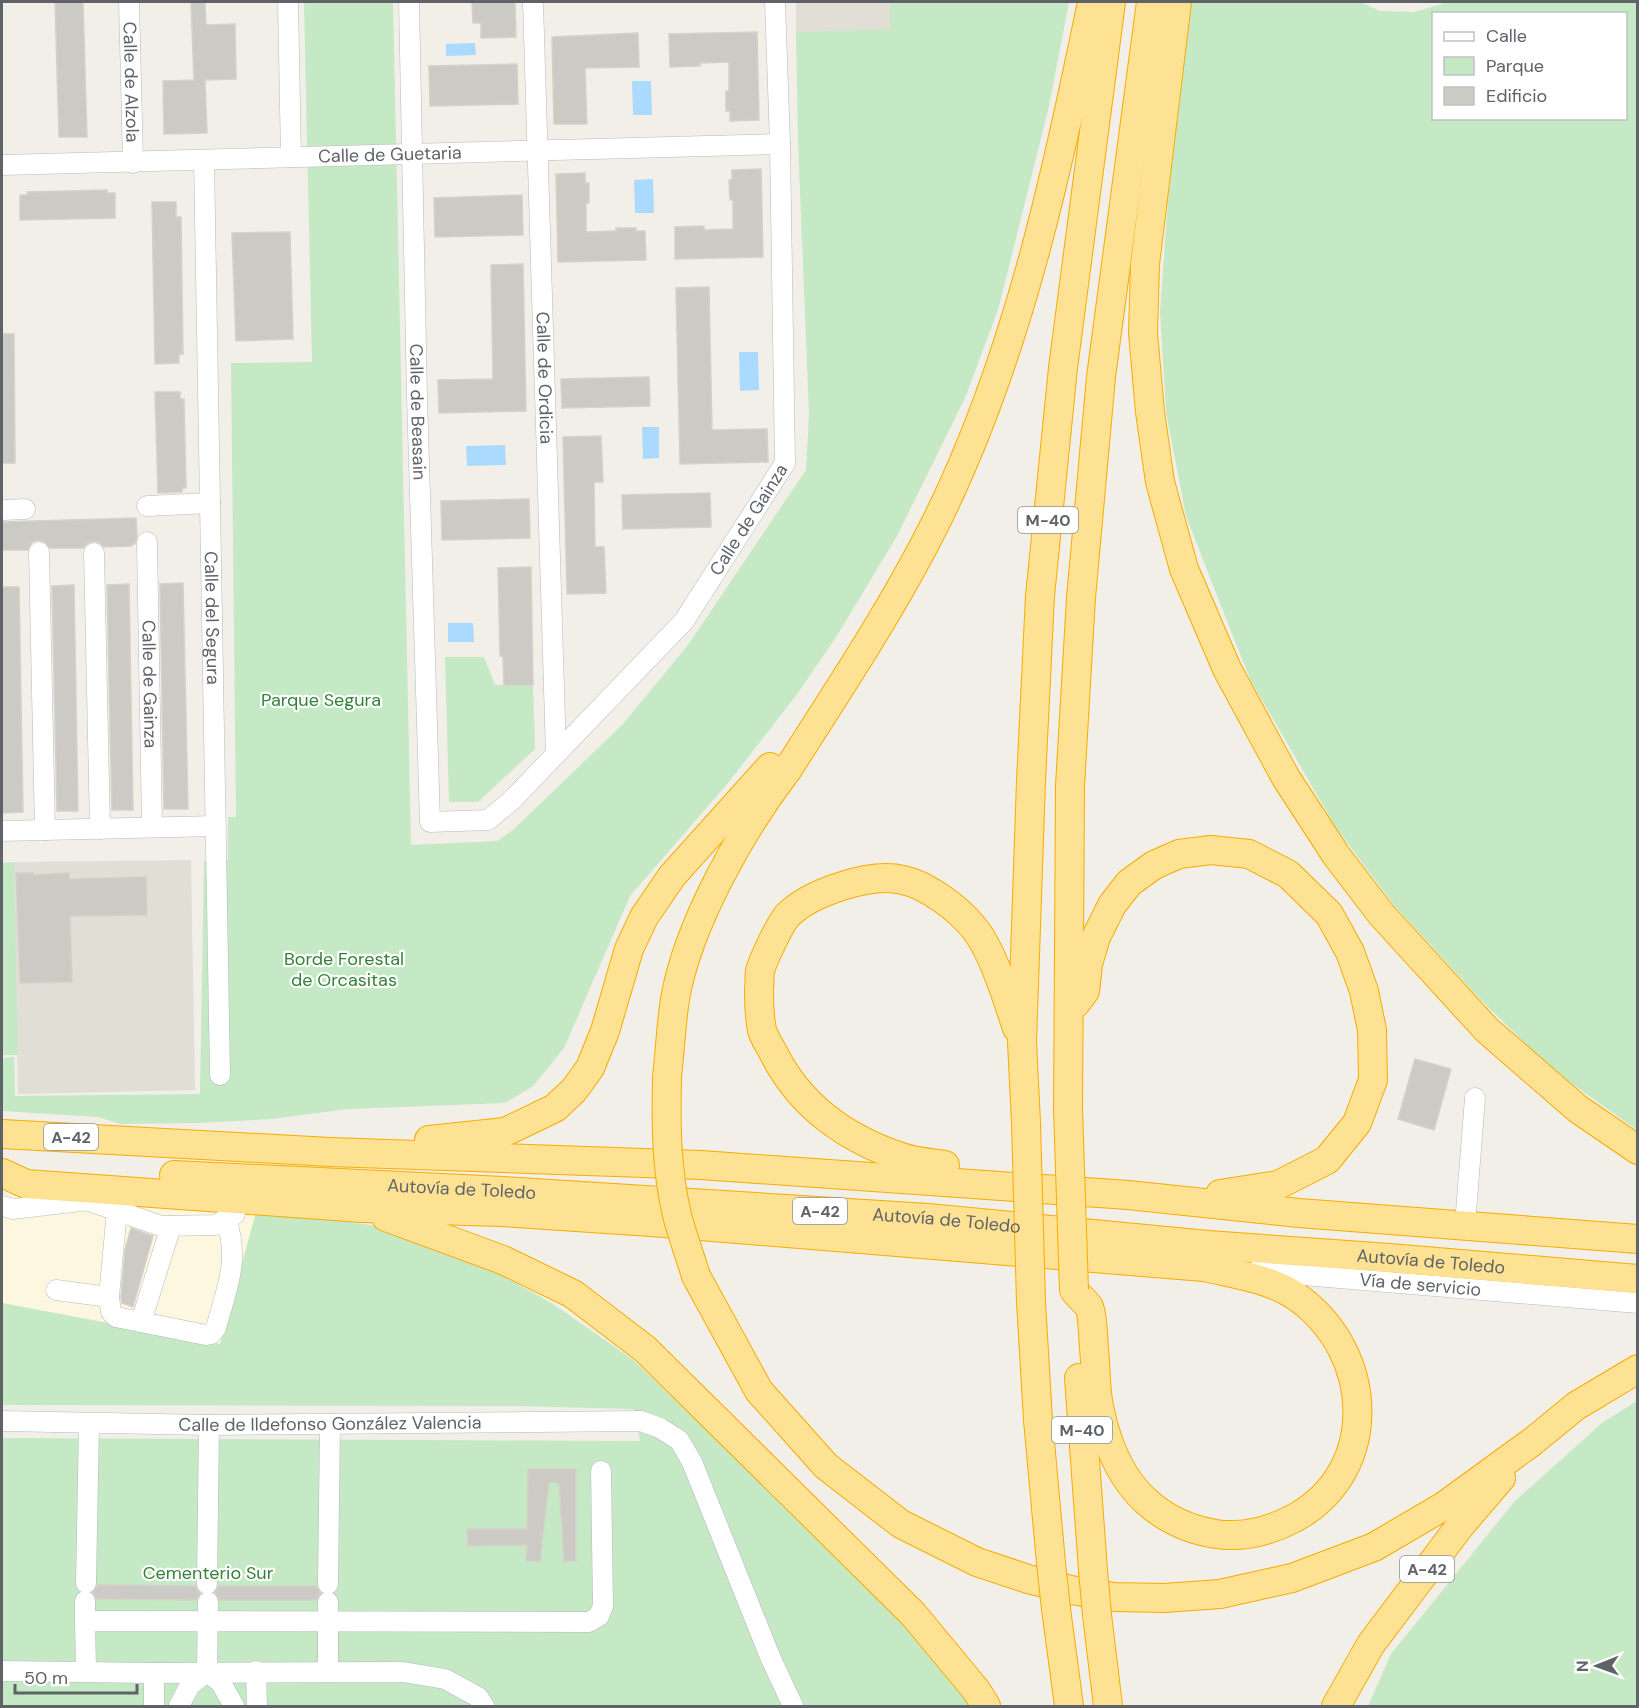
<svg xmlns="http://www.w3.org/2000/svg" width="1639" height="1708" viewBox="0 0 1639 1708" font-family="'DM Sans',sans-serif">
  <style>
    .commercial { fill: #fef7e0 }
    .education { fill: #e1ded6 }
    .green { fill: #c5e8c5; fill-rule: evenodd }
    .water { fill: #aadaff }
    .building { fill: #cccac5; stroke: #d6d1c6; stroke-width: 1.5 }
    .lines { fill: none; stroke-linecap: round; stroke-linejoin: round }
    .minor-casing { stroke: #b5b8bc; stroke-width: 21 }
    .highway-casing { stroke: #f9ab00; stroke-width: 30 }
    .minor { stroke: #fff; stroke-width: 20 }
    .highway { stroke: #fde293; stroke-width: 28 }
    .highway-bridge-casing { stroke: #f9ab00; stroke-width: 30; stroke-linecap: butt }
    .highway-bridge { stroke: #fde293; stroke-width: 28 }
    .labels { text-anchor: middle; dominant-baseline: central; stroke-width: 4.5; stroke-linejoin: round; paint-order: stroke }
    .shield { fill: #fff; stroke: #8f9295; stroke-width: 1.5 }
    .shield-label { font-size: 16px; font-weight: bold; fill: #5f6368 }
    .street-label { font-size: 18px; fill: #5f6368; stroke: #fff }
    .park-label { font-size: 18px; fill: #348238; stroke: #fff }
  </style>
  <rect width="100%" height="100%" fill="#f1efe8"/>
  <path class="commercial" d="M2,1195l254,17 -35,133 -219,-42z"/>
  <g class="education">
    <path d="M796,2h94l1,27 -95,3z"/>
    <path d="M191,860l4,230 -177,4 -4,-232z"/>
  </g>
  <g class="green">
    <path d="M304,2h89l18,843 86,-4 15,-10 111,-107 65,-79 118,-175 3,-56 -11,-272 -2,-110 94,-3v-27h179l-20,104 -51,204 -33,88 -68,138 -59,98 -40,59 -70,90 -98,113 -66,152 -31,38 -28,17 -157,6 -76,10 -72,4 -79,1 -23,-7 -96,-6v-53l12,-1 1,39 185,-2 4,-233 24,-1v-43h8v-3l-5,-451 81,-1z"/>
    <path d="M1191,2h169l20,9 34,1 35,-10h188v1128l-87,-62 -72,-71 -85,-93 -58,-78 -85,-147 -23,-58 -41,-105 -20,-104 -6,-100 8,-113zM1434,14h192v104h-192z"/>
    <path d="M445,657h39l11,28h38l2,64 -57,53h-29z"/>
    <path d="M14,862l4,193h-16v-192z"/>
    <path d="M256,1212l64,5 55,9 62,20 58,25 58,33 79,55 229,218 67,67 42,62h-968v-268l638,3 -6,-32 -116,-3 -516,-1v-102l218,41z"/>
    <path d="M1637,1401v305h-269l23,-52 124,-153 87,-78z"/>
  </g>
  <g class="water">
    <path d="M475,43l1,12 -30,1v-12z"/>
    <path d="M632,81h19l1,34h-19z"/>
    <path d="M653,179l1,34h-19l-1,-33z"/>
    <path d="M739,352h19l1,38 -19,1z"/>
    <path d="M642,427h17v31l-16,1z"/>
    <path d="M505,445l1,20 -39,1 -1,-20z"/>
    <path d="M448,623h25l1,19h-26z"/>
  </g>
  <g class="building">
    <path d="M55,2h28l4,135h-28z"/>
    <path d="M191,2h14l1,23 29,-1 1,55 -31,1 2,53 -43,1 -1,-53 34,-1h-3z"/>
    <path d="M472,2h43l1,35 -35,1v-15h-8z"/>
    <path d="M757,32l2,88 -29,1v-10h-4v-20h3v-29l-29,1v3l-30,1 -1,-33z"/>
    <path d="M638,33l1,34 -54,1 2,56h-33l-2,-87z"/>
    <path d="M517,64l1,40 -88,2 -1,-40z"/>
    <path d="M761,169l2,88 -88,2v-32l29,-1v4l29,-1v-29h-3l-1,-20h3v-10z"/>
    <path d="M585,173v10h4v20h-3v29l30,-1v-3h20v3h9l1,29 -88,2 -2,-88z"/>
    <path d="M107,190v3h8v25l-95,2v-25h8l-1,-3z"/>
    <path d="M522,195l1,40 -88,2 -1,-39z"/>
    <path d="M152,202h24v15h5l2,137h-4v9l-24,1z"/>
    <path d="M290,232l3,107 -57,2 -4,-108z"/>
    <path d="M523,264l3,147 -87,2 -1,-33 55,-1 -2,-114z"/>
    <path d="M709,287l3,143 55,-1 1,33 -88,2 -4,-176z"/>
    <path d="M2,334h12l1,129h-13z"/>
    <path d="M649,377l1,29 -88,2 -1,-29z"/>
    <path d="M155,392h25v7h4l2,89h-4v4l-24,1z"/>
    <path d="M601,436l2,46h-9l1,65h9l2,46 -39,1 -4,-157z"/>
    <path d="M710,493l1,34 -88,2 -1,-34z"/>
    <path d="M529,499l1,39 -88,2 -1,-39z"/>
    <path d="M136,518l1,18 -2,8h-3v2l-28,1 -4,-4 -6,-2 -6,2 -5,5h-33l-5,-6 -7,-2 -6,2 -4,8h-26v-28z"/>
    <path d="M531,567l2,118h-29l-1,-29h-3l-2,-88z"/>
    <path d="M183,583l5,226h-24l-4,-225z"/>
    <path d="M129,584l4,226h-21l-5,-225z"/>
    <path d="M74,585l4,226h-21l-5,-225z"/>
    <path d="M2,587h17l4,225 -21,1z"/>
    <path d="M16,873h17l1,2 35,-2v6l77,-2 1,38 -77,1 2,66 -52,1z"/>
    <path d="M1415,1059l36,10 -17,61 -36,-11z"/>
    <path d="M131,1228l22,8 -20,71 -11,-4 -1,-6 4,-47z"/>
    <path d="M528,1469h48v92h-12l-5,-78 -10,-1 -9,79h-14l1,-16 -59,1 -1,-17h60z"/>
    <path d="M98,1585l97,1 5,8 -4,6 -99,-1 -4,-7z"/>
    <path d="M219,1586h97l4,7 -4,7h-97l-4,-8z"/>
  </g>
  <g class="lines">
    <defs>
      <g id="minor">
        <path id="s1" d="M129,2l4,161"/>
        <path d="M288,2l3,155"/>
        <path id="s2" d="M409,2l8,395 13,425 58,-2 23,-19 173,-180 101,-158 -5,-319 -5,-142"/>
        <path id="s3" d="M533,2l23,752"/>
        <path id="s4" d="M204,160l16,915"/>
        <path id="s5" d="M2,165l778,-21"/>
        <path d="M147,506l63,-3"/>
        <path d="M2,510l23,-1"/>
        <path id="s6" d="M147,542l5,285"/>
        <path d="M39,552l6,278"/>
        <path d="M94,553l6,276"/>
        <path d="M2,831l214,-5"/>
        <path d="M75,1196l86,30 55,-1 19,-11"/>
        <path d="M2,1206l11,3 76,-9"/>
        <path d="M117,1210l-8,87 2,15 5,5 90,18 5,-1 5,-6c11,-41 24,-67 10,-109"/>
        <path d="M1465,1225l10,-127"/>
        <path id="s7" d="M1257,1271l381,32"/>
        <path d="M56,1290l53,7"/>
        <path d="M141,1322l30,-96"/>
        <path id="s8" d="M2,1421l207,4 432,-4 19,7 19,12 13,22 79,197 22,47"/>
        <path d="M86,1583l3,-159"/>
        <path d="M207,1584l2,-159"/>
        <path d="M328,1584l2,-160"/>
        <path d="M328,1602v70"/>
        <path d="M85,1621v-20"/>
        <path d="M2,1671l152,2 249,-1 42,7 33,18 6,9"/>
        <path d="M86,1671l-1,-50 504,1 10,-6 4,-10 -2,-135"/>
        <path d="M256,1671l1,35"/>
        <path d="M207,1672l1,-70"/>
        <path d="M207,1672l14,11 13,23"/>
        <path d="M154,1706v-33"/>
        <path d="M179,1706l11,-21 17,-13"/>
      </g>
      <g id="highway">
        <path d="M1177,2l-32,262 -2,69 7,79 10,70 24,87 43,100 59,109 50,77 45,59 106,116 91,79 60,41"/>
        <path d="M1076,1003l9,-12 3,-27 8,-27 16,-32 17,-22 25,-18 25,-11 32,-4 38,4 39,20 41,40 21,38 14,39 8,39 1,50 -16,43 -30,37 -49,25 -58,9"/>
        <path d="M667,1077c3,-26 4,-52 8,-78 13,-75 67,-170 113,-230 52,-82 106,-162 149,-249 80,-162 119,-342 155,-518"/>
        <path d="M1068,1109l2,-323 11,-188 20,-221 50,-375"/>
        <path d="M1026,1123l-4,-81 9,-261 9,-185 23,-228 48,-366"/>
        <path d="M2,1134l328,18 371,13 427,30 171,18 339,26"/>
        <path d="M429,1140l76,-8 50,-24 19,-18 16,-22 15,-37 24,-82 15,-32 28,-41 98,-109"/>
        <path d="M945,1165c-14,-2 -30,-3 -44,-8 -54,-18 -101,-51 -127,-103 -4,-8 -10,-16 -12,-24 -3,-14 -3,-28 -3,-41 1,-6 0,-13 1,-18 3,-11 21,-50 29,-57 23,-22 83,-42 114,-34 24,5 56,29 71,48 19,23 33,71 43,100"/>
        <path d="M2,1173l24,11 336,24 140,4 149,10 553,45c30,7 63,11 90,28 85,57 88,187 -12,229 -21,9 -44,13 -66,10 -26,-4 -50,-15 -69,-32 -26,-23 -40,-58 -47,-91 -5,-20 -4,-43 -6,-63 -1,-10 -1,-33 -5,-41 -4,-6 -11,-11 -15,-17"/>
        <path id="s9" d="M174,1175l329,16 425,27 280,27 182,13 248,21"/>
        <path d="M386,1217l117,43 70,34 72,55 268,265 63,76 10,16"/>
        <path d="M696,1276l63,115 67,75 75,58 76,38 51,17 43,11 43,7 50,1 56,-4 72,-16 82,-31 70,-41 88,-64 44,-36 62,-37"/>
        <path d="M1031,1302l7,118 13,143"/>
        <path d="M1079,1378l14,192"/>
        <path d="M1056,1609l13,97"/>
        <path d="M1097,1615l11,91"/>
        <path d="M1336,1706l35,-62 89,-118 41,-48"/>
      </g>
    </defs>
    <use href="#minor" class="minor-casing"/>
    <use href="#highway" class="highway-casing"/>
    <use href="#minor" class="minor"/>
    <use href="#highway" class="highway"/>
    <defs>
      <g id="highway-bridge">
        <path d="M667,1077c-1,46 -1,92 10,138 5,20 13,41 19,61"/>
        <path d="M1068,1109l6,181"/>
        <path d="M1026,1123l5,179"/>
        <path d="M1051,1563l5,46"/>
        <path d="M1093,1570l4,45"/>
      </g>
    </defs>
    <use href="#highway-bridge" class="highway-bridge-casing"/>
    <use href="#highway-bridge" class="highway-bridge"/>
  </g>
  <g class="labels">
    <g class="shield">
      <rect x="1018" y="507" width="60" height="26" rx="4.5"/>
      <rect x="44" y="1124" width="54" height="26" rx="4.5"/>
      <rect x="793" y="1198" width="54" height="26" rx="4.5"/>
      <rect x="1052" y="1417" width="60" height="26" rx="4.5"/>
      <rect x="1400" y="1556" width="54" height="26" rx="4.5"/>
    </g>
    <g class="shield-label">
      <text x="1048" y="520">M-40</text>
      <text x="71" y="1137">A-42</text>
      <text x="820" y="1211">A-42</text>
      <text x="1082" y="1430">M-40</text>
      <text x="1427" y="1569">A-42</text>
    </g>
    <g class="street-label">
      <text stroke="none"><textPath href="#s1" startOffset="80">Calle de Alzola</textPath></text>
      <text stroke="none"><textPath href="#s5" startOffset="388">Calle de Guetaria</textPath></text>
      <text stroke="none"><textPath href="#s3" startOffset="376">Calle de Ordicia</textPath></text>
      <text stroke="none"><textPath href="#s2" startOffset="410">Calle de Beasain</textPath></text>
      <text stroke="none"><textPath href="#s2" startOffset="1278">Calle de Gainza</textPath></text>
      <text stroke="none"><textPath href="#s4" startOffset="458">Calle del Segura</textPath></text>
      <text stroke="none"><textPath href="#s6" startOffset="142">Calle de Gainza</textPath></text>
      <text stroke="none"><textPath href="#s9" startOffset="288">Autovía de Toledo</textPath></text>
      <text stroke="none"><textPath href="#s9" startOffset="774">Autovía de Toledo</textPath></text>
      <text stroke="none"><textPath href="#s9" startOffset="1260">Autovía de Toledo</textPath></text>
      <text stroke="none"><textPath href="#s7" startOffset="164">Vía de servicio</textPath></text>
      <text stroke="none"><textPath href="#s8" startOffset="328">Calle de Ildefonso González Valencia</textPath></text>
    </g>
    <g class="park-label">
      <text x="321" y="700">Parque Segura</text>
      <text x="344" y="959">Borde Forestal<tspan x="344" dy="21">de Orcasitas</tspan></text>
      <text x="208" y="1573">Cementerio Sur</text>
    </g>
  </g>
  <rect width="1639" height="1708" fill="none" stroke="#5f6368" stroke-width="6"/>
  <rect x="1432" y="12" width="195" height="108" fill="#ffffff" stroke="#bfc1c3" stroke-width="1.5"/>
  <rect x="1444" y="32" width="30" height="9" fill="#ffffff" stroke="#bfc1c3" stroke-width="1.5"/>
  <text x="1486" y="42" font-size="18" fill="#5f6368">Calle</text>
  <rect x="1444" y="57" width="30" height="18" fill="#c5e8c5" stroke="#bfc1c3" stroke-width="1.5"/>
  <text x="1486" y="72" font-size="18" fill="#5f6368">Parque</text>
  <rect x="1444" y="87" width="30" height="18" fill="#cccac5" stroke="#bfc1c3" stroke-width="1.5"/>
  <text x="1486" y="102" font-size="18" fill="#5f6368">Edificio</text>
  <g transform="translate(1597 1666) rotate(269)" stroke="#ffffff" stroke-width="4.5" paint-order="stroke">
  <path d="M0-4.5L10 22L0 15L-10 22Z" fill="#5f6368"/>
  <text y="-9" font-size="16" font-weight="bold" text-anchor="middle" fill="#5f6368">N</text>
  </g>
  <path d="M15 1684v9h122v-9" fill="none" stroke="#5f6368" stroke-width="3"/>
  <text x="24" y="1684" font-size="18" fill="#5f6368" stroke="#ffffff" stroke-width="4.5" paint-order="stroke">50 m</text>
</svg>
